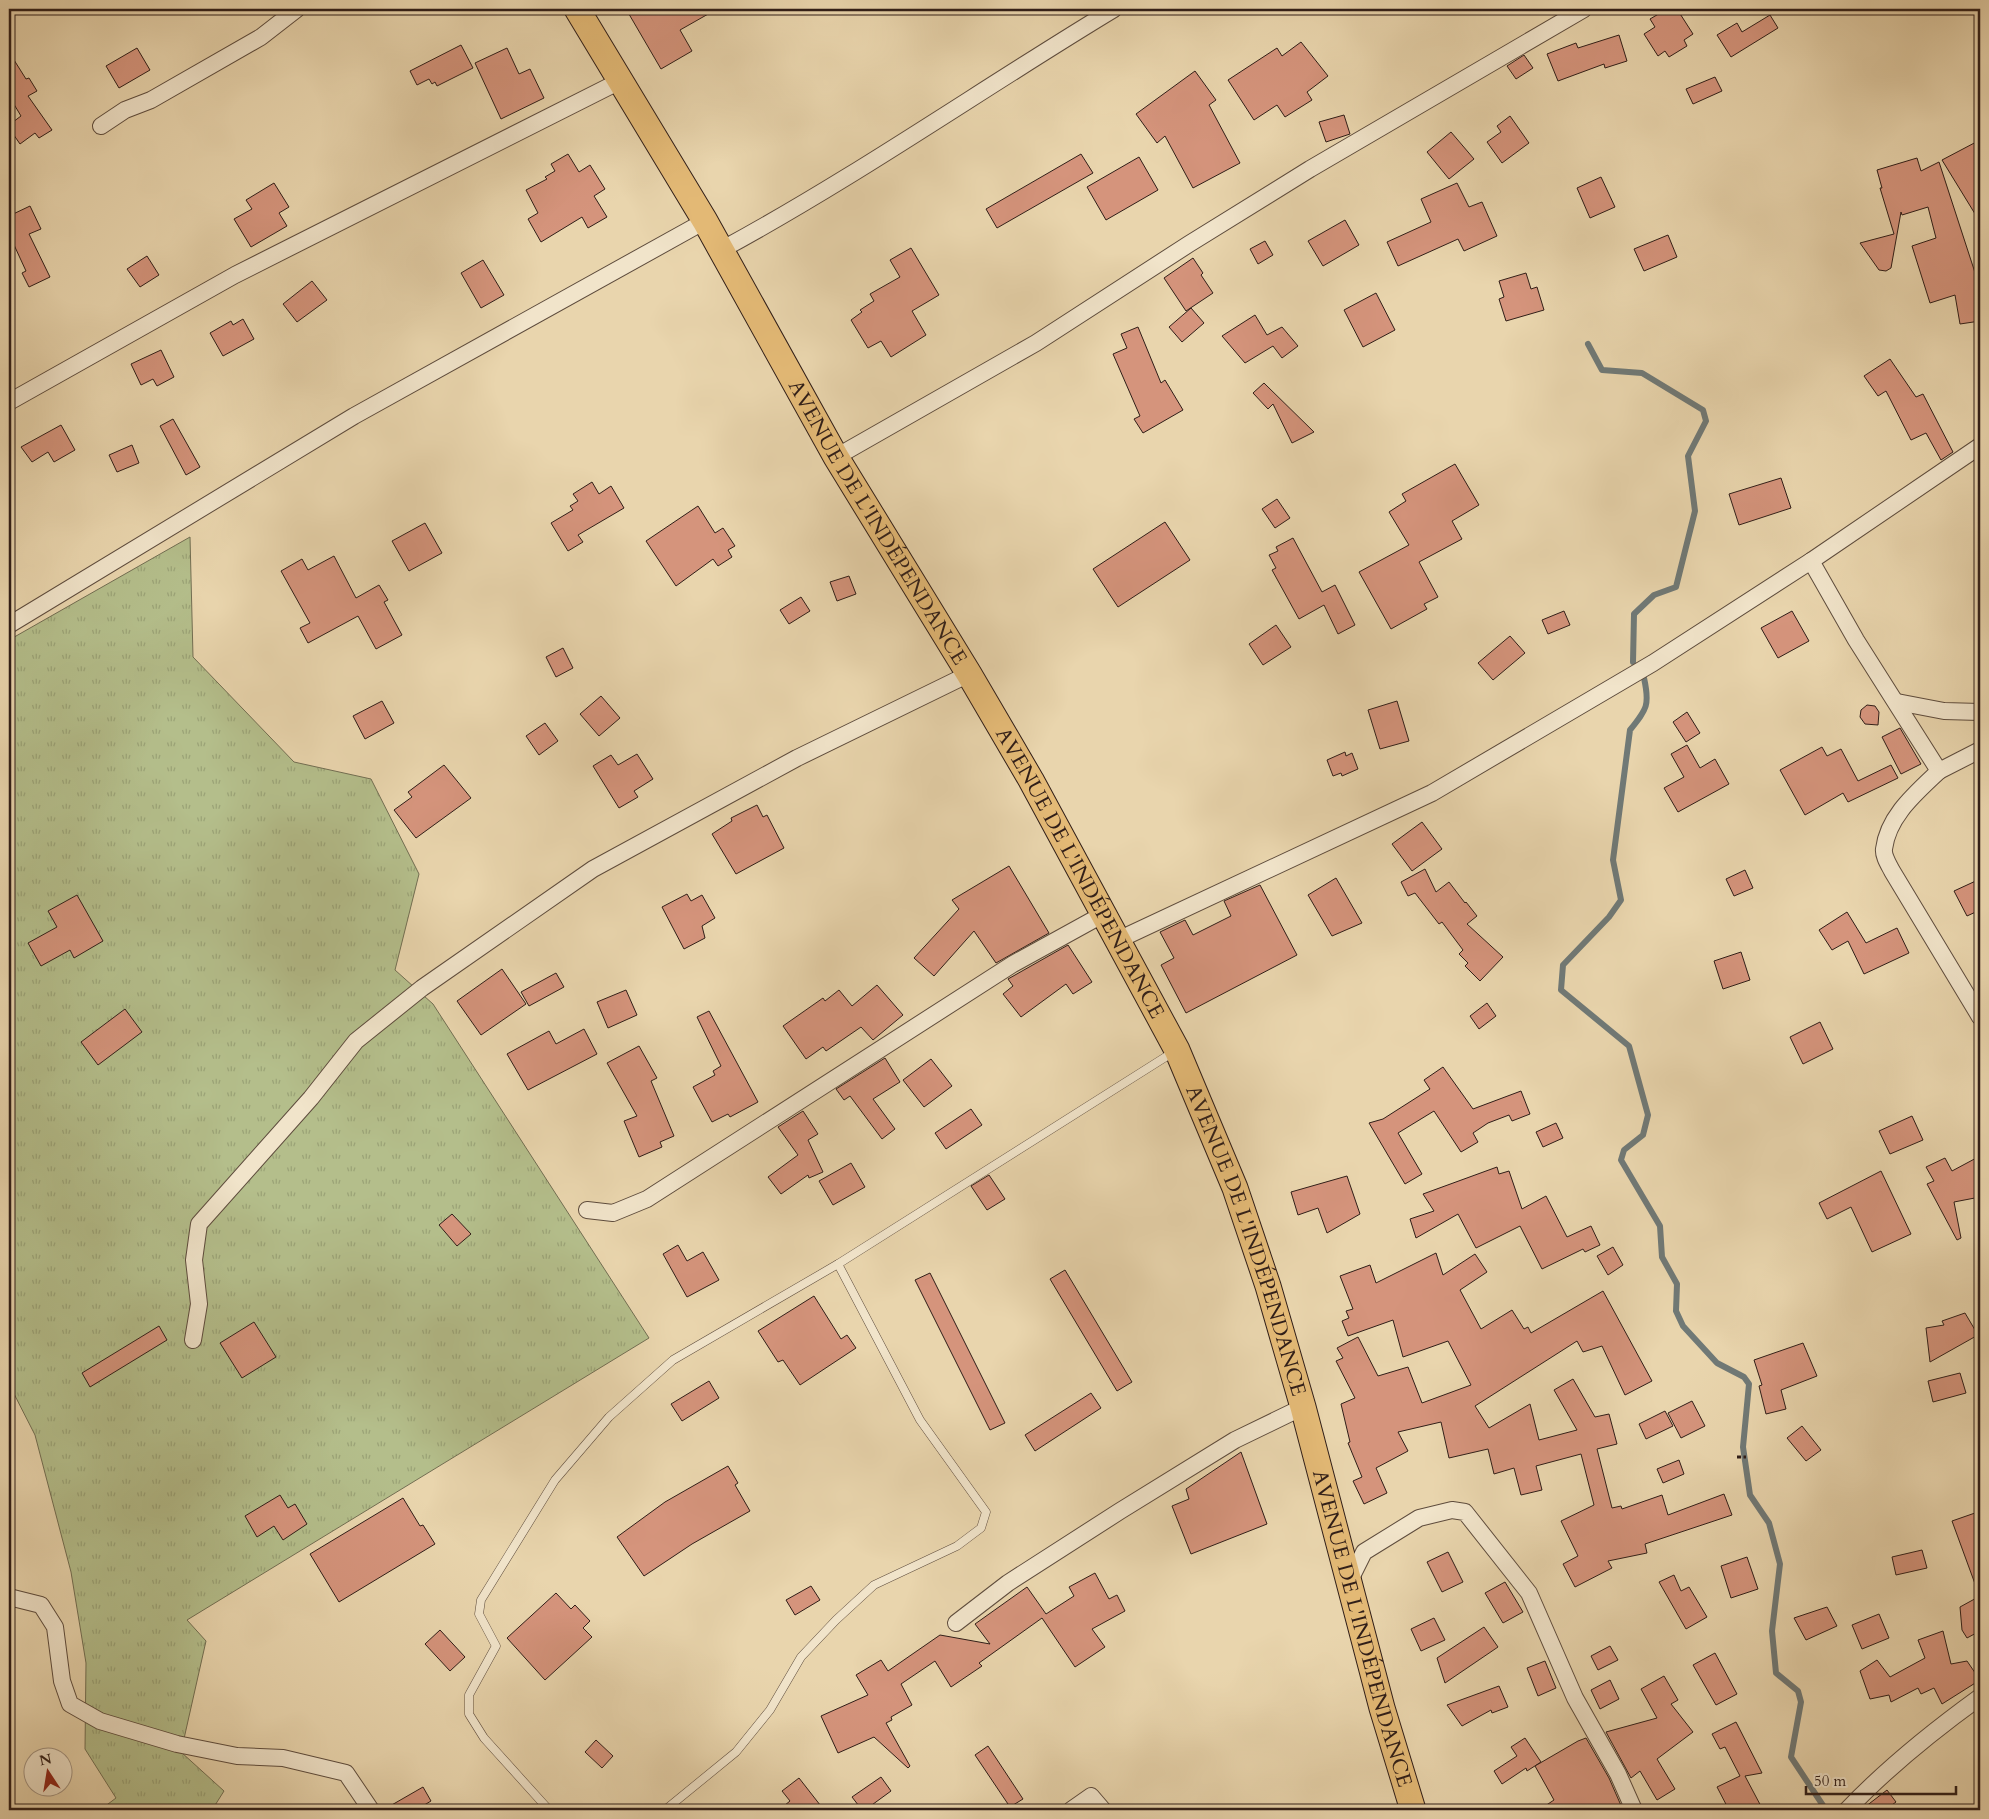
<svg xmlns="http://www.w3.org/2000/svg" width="1989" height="1819" viewBox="0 0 1989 1819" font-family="Cardo,serif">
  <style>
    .grass { fill: url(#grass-tufts); stroke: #726e52 }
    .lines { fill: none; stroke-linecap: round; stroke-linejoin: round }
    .stream { stroke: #707976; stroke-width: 6 }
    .building { fill: #d5947c; stroke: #301e18 }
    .lane-casing { stroke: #5e4c3d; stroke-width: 9 }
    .street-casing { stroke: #5e4c3d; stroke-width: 18 }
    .primary-casing { stroke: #301e18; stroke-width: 27 }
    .path { stroke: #301e18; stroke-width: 3; stroke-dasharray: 4 2.5; stroke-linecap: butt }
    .lane { stroke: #f1e4ca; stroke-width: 8 }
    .street { stroke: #f1e4ca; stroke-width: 16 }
    .primary { stroke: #e4ba76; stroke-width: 25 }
    .labels { text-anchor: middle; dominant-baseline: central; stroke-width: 4; stroke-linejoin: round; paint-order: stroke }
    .street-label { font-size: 21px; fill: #301e18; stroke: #f1e4ca }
  </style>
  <defs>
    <pattern id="grass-tufts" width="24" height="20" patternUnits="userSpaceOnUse" patternTransform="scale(1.25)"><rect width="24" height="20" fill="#b4be8b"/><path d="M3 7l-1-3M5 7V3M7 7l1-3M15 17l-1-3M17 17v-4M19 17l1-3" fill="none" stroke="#9ba377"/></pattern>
  </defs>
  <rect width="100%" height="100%" fill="#e9d5ad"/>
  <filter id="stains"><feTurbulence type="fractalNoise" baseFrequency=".004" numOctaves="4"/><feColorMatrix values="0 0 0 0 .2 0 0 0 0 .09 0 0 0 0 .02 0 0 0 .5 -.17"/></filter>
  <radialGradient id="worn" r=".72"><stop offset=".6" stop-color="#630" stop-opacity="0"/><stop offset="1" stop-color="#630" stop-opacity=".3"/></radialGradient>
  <path class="grass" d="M190,537l3,120 101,105 77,17 48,95 -24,96 38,34 216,334 -462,282 19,21 -25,111 43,39 -12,19h-112l16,-12 -31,-49 1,-86 -15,-91 -36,-137 -26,-51v-744z"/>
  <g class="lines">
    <g class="stream">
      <path d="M1588,344l14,26 40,3 61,37 3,11 -18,35 7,55 -19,76 -22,8 -20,19 -1,48"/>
      <path d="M1644,678c6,27 3,31 -14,52l-17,130 8,40 -12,17 -46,48 -2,25 68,56 19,69 -5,20 -19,15 -3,10 39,66 2,31 15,27 -1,27 7,15 34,37 27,14 5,7 -6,63 7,48 19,28 11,41 -8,67 4,42 22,18 3,11 -10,55 35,53"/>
    </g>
  </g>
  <g class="building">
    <path d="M626,9h91l-37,21 12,21 -31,18z"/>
    <path d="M1667,9h10l16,25 -9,6 3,6 -18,11 -4,-6 -7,5 -14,-22 11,-7 -5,-8z"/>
    <path d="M1770,15l8,13 -47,29 -14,-22 20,-12 5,9z"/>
    <path d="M1619,35l8,26 -22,7 -1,-4 -46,17 -11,-27 29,-11 2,5z"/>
    <path d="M1301,42l27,34 -21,16 5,8 -27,17 -8,-12 -23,15 -26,-40 49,-32 5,8z"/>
    <path d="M461,45l12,23 -36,18 -2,-4 -3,2 -3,-5 -12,6 -7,-14z"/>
    <path d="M137,48l13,22 -31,18 -13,-22z"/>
    <path d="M507,48l12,26 11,-5 14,29 -43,21 -26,-56z"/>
    <path d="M9,52l17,27 3,-1 8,13 -9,5 24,34 -13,8 -4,-5 -15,11 -11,-16v-3l12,-9 -12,-20z"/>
    <path d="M1524,55l9,13 -17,11 -9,-13z"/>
    <path d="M1195,71l21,29 -7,5 31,58 -47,25 -28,-52 -8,7 -21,-29z"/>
    <path d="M1715,77l7,14 -29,13 -7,-15z"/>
    <path d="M1344,115l6,19 -24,8 -7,-20z"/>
    <path d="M1510,116l19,27 -27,20 -15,-21 14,-10 -4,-6z"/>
    <path d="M1451,132l23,27 -25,20 -22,-27z"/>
    <path d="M1980,140v82l-38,-62z"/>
    <path d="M568,154l11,18 11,-7 15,24 -11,7 13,21 -19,11 -6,-11 -41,25 -13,-23 10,-6 -12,-23 21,-11 -2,-2 10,-6 -4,-7z"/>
    <path d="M1081,154l12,19 -96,55 -11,-19z"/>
    <path d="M1139,157l19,33 -52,30 -19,-33z"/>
    <path d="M1917,158l4,13 18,-9 41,126v33l-20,3 -5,-29 -25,8 -18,-57 24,-8 -8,-31 -26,8 -1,-3 -10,56 -5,3 -7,-1 -19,-27 34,-9 -14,-46h2l-5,-18z"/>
    <path d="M1601,177l14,30 -25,11 -13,-30z"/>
    <path d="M274,183l15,24 -10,6 8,13 -36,21 -17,-28 18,-10 -6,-9z"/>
    <path d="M1457,183l12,24 13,-5 15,34 -33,15 -6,-12 -60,27 -11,-24 44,-20 -10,-23z"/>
    <path d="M30,206l11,23 -12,5 21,43 -21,10 -7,-14 4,-2 -17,-37v-18z"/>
    <path d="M1345,220l14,25 -36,21 -15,-25z"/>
    <path d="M1668,235l9,22 -33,14 -10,-22z"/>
    <path d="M1265,241l8,14 -15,9 -8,-15z"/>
    <path d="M911,248l28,47 -27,16 14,24 -35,22 -10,-16 -13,7 -17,-28 11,-8 -2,-2 14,-9 -4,-7 30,-17 -10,-17z"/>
    <path d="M147,256l12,19 -19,12 -13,-18z"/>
    <path d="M1193,258l10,15 -2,2 12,18 -27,18 -22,-33z"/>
    <path d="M483,260l21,35 -23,13 -20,-35z"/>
    <path d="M1526,273l5,16 6,-2 7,23 -38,11 -7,-22 5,-2 -5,-16z"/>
    <path d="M312,281l15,19 -30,22 -14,-18z"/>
    <path d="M1376,293l19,37 -32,17 -19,-37z"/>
    <path d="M1191,308l13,15 -22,19 -13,-15z"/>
    <path d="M1255,315l12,20 15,-8 16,19 -16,12 -9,-12 -28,17 -23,-27z"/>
    <path d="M243,319l11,20 -31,17 -13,-23 21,-12 2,4z"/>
    <path d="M1138,327l23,56 4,-3 18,30 -40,23 -9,-14 6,-3 -27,-62 14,-6 -6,-14z"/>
    <path d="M161,350l13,27 -17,9 -4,-7 -12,6 -10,-21z"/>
    <path d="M1890,359l26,38 7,-3 30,58 -12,8 -15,-27 -15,7 -25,-49 -8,5 -14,-20z"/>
    <path d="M1264,383l3,3 47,46 -22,11 -19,-39 -5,5 -15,-16z"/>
    <path d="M173,419l27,48 -14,8 -26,-49z"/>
    <path d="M61,425l14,25 -21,12 -6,-10 -16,10 -11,-15z"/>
    <path d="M132,445l7,18 -22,9 -8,-17z"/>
    <path d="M1455,464l24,41 -27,16 10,18 -43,23 19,35 -14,7 3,5 -36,20 -32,-57 50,-27 -20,-33 17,-11 -4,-7z"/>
    <path d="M1781,478l10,30 -52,17 -10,-31z"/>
    <path d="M592,482l7,12 12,-8 13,22 -46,27 5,7 -15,9 -17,-28 22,-13 -3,-4 8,-5 -5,-7z"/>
    <path d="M1277,499l13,19 -15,10 -13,-19z"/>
    <path d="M698,506l17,27 8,-5 12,18 -7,4 4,7 -14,9 -5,-7 -37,27 -30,-45z"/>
    <path d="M1165,522l25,38 -72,47 -25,-38z"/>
    <path d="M425,523l17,30 -33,18 -17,-30z"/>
    <path d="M1293,538l29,54 13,-7 20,40 -17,9 -14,-29 -25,14 -27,-49 4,-2 -7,-13 9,-4 -2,-4z"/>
    <path d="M334,556l22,42 23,-13 9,15 -4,2 18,33 -26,14 -18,-33 -50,27 -8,-15 10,-5 -29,-52 21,-12 6,11z"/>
    <path d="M849,576l7,18 -19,7 -7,-19z"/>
    <path d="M801,597l9,14 -21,13 -9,-14z"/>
    <path d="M1564,611l6,14 -22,9 -6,-14z"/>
    <path d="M1792,611l17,30 -31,17 -17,-30z"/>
    <path d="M1276,625l15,22 -28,18 -14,-21z"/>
    <path d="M1510,636l15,17 -32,27 -15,-17z"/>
    <path d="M563,648l10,20 -17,9 -10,-20z"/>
    <path d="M601,696l19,22 -21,18 -19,-22z"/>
    <path d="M382,701l12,22 -29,16 -12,-23z"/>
    <path d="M1397,701l12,40 -29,8 -12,-39z"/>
    <path d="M1867,705l8,1 4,6 -1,13 -13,-1 -5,-7 1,-7z"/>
    <path d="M1687,712l13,21 -14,9 -13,-20z"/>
    <path d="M545,723l13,18 -19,14 -13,-19z"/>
    <path d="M1900,728l21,36 -20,10 -19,-37z"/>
    <path d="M1687,745l13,23 15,-9 14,25 -51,28 -14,-24 20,-11 -13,-23z"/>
    <path d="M1822,747l5,9 14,-7 17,32 33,-16 7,13 -50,24 -5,-9 -38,22 -25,-45z"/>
    <path d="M1345,752l1,4 6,-3 6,16 -16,7 -1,-3 -8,3 -6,-16z"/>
    <path d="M637,754l16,25 -19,12 4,6 -19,11 -26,-42 18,-11 7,10z"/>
    <path d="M444,765l27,33 -55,40 -22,-28 18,-13 -4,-5z"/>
    <path d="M757,805l6,12 4,-2 17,33 -48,26 -24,-40 20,-13 -1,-3z"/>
    <path d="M1422,822l20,27 -30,22 -20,-27z"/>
    <path d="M1009,866l40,67 -53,30 -22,-32 -40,45 -20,-18 45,-49 -7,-9z"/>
    <path d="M1425,869l11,23 13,-10 16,21 1,-1 11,14 -10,8 36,33 -23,24 -15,-15 3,-3 -9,-9 4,-4 -21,-28 -3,2 -24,-31 -7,3 -7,-14z"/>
    <path d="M1745,870l8,18 -19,8 -8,-17z"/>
    <path d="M1336,878l26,45 -30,13 -24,-41z"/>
    <path d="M1980,879v31l-13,6 -13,-25z"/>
    <path d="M1260,885l37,70 -111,58 -25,-48 13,-7 -14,-26 25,-12 8,15 38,-19 -7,-15z"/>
    <path d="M687,894l4,7 11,-6 13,23 -13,8 3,12 -21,11 -22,-42z"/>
    <path d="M77,895l26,46 -29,17 -4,-8 -29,16 -13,-23 29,-16 -9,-16z"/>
    <path d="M1847,912l19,31 31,-15 12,25 -45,21 -16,-33 -16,9 -13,-20z"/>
    <path d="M1068,945l24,37 -19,12 -7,-10 -45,33 -18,-23 10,-8 -5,-7z"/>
    <path d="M1741,952l9,28 -27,9 -9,-28z"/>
    <path d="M502,969l24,35 -45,31 -24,-34z"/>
    <path d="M556,973l8,14 -35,19 -8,-14z"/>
    <path d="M877,985l26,30 -30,25 -12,-13 -35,24 -3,-4 -17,12 -23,-33 40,-28 2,3 14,-11 13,16z"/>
    <path d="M626,990l11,25 -29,13 -11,-26z"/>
    <path d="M1487,1003l9,13 -17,13 -9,-13z"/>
    <path d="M125,1009l17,23 -44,33 -17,-23z"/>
    <path d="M709,1011l49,91 -28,15 -2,-3 -16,8 -19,-35 22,-12 -2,-4 8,-5 -24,-49z"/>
    <path d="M1820,1022l13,27 -30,15 -13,-27z"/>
    <path d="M584,1029l13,25 -69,36 -21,-36 42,-23 7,13z"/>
    <path d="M639,1046l18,32 -6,3 23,55 -14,6 2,5 -23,10 -15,-36 13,-5 -30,-53z"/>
    <path d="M885,1058l15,24 -27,17 22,30 -13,10 -32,-43 -6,4 -8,-11z"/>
    <path d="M931,1059l21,27 -28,21 -21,-27z"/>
    <path d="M1443,1067l30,42 48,-18 9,23 -18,7 -3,-6 -21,8 -15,10 5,9 -17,10 -27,-41 -36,22 24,41 -17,10 -36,-61 14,-4 47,-30 -6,-9z"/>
    <path d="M971,1109l11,16 -36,24 -11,-16z"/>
    <path d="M803,1111l15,23 -10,6 15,32 -14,6 -1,-3 -27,19 -13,-17 30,-22 -20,-28z"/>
    <path d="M1912,1116l11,24 -33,14 -11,-23z"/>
    <path d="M1556,1123l7,15 -20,9 -7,-15z"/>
    <path d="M1980,1156v41l-26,5 7,36 -4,2 -30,-56 7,-3 -8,-14 19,-9 7,13z"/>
    <path d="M851,1163l14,24 -32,18 -14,-24z"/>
    <path d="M1497,1167l2,7 10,-3 13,38 24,-13 21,41 24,-11 9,19 -15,7 -2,-3 -41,20 -22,-43 -44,22 -18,-34 -42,24 -6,-19 24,-8 -11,-17z"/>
    <path d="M1881,1171l30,63 -39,18 -21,-45 -24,12 -8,-16z"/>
    <path d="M989,1175l16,24 -18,11 -16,-24z"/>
    <path d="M1347,1176l13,38 -33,19 -9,-25 -20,7 -7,-23z"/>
    <path d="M452,1214l19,20 -14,12 -18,-21z"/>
    <path d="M678,1245l9,16 16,-9 16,28 -32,17 -24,-43z"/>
    <path d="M1613,1247l10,18 -15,10 -11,-19z"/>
    <path d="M1436,1253l7,22 32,-21 12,18 -27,18 21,39 31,-19 12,19 4,-2 3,6 72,-42 49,90 -27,14 -23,-49 -19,6 -6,-11 -102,65 14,22 41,-24 9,36 38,-10 -23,-40 19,-11 22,38 14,-3 8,30 -20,5 15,59 9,-2 1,3 40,-14 6,20 56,-21 8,21 -87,29 2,9 -39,8 4,7 -37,19 -12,-23 15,-8 -17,-35 33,-16 -13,-51 -45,12 6,24 -21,5 -7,-27 -20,6 -6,-25 -39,9 -8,-36 -43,10 10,19 -32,17 11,25 -23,11 -11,-23 9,-4 -14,-34 2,-1 -9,-38 14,-6 -19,-37 7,-3 -6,-10 21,-11 20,39 30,-9 14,36 49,-18 -23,-44 -45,16 -10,-37 -45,16 -6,-15 7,-3 -3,-7 7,-2 -13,-33 30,-11 6,18z"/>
    <path d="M1065,1270l67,112 -15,9 -67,-112z"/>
    <path d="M930,1273l75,150 -15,7 -75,-150z"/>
    <path d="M814,1296l27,43 6,-4 9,13 -56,37 -17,-25 -5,2 -20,-31z"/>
    <path d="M1965,1313l13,22 -48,27 -4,-34 18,-3 -2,-4z"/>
    <path d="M254,1322l22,35 -34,21 -22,-35z"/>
    <path d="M159,1326l8,14 -77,47 -8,-14z"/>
    <path d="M1803,1343l14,33 -36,14 5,19 -20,5 -7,-28 3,-1 -8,-25z"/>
    <path d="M1960,1373l6,20 -33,9 -5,-21z"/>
    <path d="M709,1381l10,17 -37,23 -11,-17z"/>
    <path d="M1091,1393l10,15 -66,43 -10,-16z"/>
    <path d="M1692,1401l13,25 -24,12 -13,-25z"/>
    <path d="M1665,1411l8,15 -27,13 -7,-15z"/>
    <path d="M1802,1426l19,24 -15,11 -19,-23z"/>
    <path d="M1241,1452l26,72 -76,30 -19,-48 17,-7 -3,-10z"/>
    <path d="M1679,1460l5,14 -21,9 -6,-14z"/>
    <path d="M728,1466l10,17 -3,2 15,26 -58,33 -48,32 -27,-39 48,-35z"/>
    <path d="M280,1495l8,13 7,-4 12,20 -24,16 -9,-14 -17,11 -12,-21z"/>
    <path d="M403,1498l17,28 3,-1 12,19 -96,58 -29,-48z"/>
    <path d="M1975,1513l5,15v63l-2,1 -26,-71z"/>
    <path d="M1922,1550l5,18 -31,7 -4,-18z"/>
    <path d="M1448,1552l15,30 -21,10 -15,-30z"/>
    <path d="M1747,1557l11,32 -27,9 -10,-32z"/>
    <path d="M1095,1573l14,26 8,-4 8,16 -33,18 13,18 -30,20 -33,-49 -63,45 3,3 -31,21 -16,-26 -34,23 11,21 -21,12 1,3 -6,3 24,43 -2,2 -34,-31 -36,16 -17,-37 47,-21 -12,-20 25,-15 7,11 52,-36 50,9 -15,-20 52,-37 19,27 28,-18 -5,-9z"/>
    <path d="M1674,1575l7,16 8,-4 18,30 -21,12 -27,-47z"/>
    <path d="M1505,1582l18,30 -20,11 -18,-30z"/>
    <path d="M811,1586l9,14 -25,15 -9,-15z"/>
    <path d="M556,1593l15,16 4,-4 15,16 -7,7 9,9 -47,43 -38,-42z"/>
    <path d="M1980,1596v35l-13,7 -5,-8 -2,-23z"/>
    <path d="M1827,1607l10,19 -31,14 -12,-22z"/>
    <path d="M1879,1614l10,24 -27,11 -10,-24z"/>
    <path d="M1434,1618l11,22 -24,11 -10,-22z"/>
    <path d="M1484,1627l14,20 -53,36 -8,-25z"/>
    <path d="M440,1630l25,27 -15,14 -25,-27z"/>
    <path d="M1943,1631l8,33 16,-3 13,19 -38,24 -8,-16 -13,6 -3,-6 -27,14 -2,-7 -19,4 -10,-28 17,-11 13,17 35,-19 -7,-18z"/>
    <path d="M1610,1646l8,14 -20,10 -7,-14z"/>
    <path d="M1715,1653l22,41 -21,11 -23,-40z"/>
    <path d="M1545,1661l11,27 -18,8 -11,-28z"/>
    <path d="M1664,1676l14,24 -7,4 22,28 -36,27 18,30 -18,11 -17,-29 -9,7 -25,-46 51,-14 -16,-29z"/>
    <path d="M1610,1680l9,19 -19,10 -9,-19z"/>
    <path d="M1499,1686l9,21 -16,6 -1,-3 -29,16 -15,-21z"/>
    <path d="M1736,1722l26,51 -17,3 18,34h-34l-12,-23 23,-11 -15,-29 -5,2 -8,-15z"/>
    <path d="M1525,1738l16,24 -14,9 -1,-3 -24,16 -8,-13 23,-15 -6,-9z"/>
    <path d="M1586,1738l23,40 14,32h-84l15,-10 -19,-34 43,-25z"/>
    <path d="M596,1740l17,16 -11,12 -17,-16z"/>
    <path d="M988,1746l35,53 -13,8 -35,-52z"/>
    <path d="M881,1777l10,14 -26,19h-3l-10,-13z"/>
    <path d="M799,1778l25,32h-45l11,-9 -8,-10z"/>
    <path d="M423,1787l8,14 -15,9h-33z"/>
    <path d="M1887,1790l9,12 -11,8h-24z"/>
  </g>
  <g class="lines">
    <defs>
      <g id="lane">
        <path d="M549,1810l-65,-72 -15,-24v-19l27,-49 -17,-32 2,-14 74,-120 54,-63 64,-57 165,-96 337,-213"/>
        <path d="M665,1810l71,-58 34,-42 31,-53 35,-37 38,-35 83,-39 24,-18 5,-16 -66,-92 -82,-156"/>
      </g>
      <g id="street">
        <path d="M101,126l24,-16 26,-10 110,-63 36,-28"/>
        <path d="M721,250c135,-73 262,-162 393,-241"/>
        <path d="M9,402l226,-127 385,-194"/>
        <path d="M836,457l200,-114 153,-99 121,-75 274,-160"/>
        <path d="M1811,561l45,79 83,131c-23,22 -51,45 -55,78 -1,7 5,16 8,22l88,146"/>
        <path d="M9,625l345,-209 351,-195"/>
        <path d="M1897,702l47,9 36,1"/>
        <path d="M1939,771l41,-21"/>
        <path d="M1118,940l314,-147 221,-130 158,-102 169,-115"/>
        <path d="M587,1210l26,3 34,-14 366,-235 89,-49"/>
        <path d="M193,1340l6,-36 -5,-44 5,-36 112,-126 45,-57 66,-53 171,-119 204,-111 172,-84"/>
        <path d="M1349,1582l15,-30 55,-34 33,-8 13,2 64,81 46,105 43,76 16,36"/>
        <path d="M9,1597l32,8 14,22 7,54 8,23 30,17 77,23 60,12 46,2 63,15 25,37"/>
        <path d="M956,1623l52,-40 112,-72 115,-71 68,-33"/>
        <path d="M1071,1810l20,-14 12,14"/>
        <path d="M1847,1810c40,-42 86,-79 133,-113"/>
      </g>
      <g id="primary">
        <path id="s1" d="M577,9l128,212 131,236 133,217 62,106 146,270 58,138 33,98 35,121 79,301 31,102"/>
      </g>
    </defs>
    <use href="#lane" class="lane-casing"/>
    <use href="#street" class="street-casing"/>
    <use href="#primary" class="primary-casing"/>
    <path class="path" d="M1737,1457h9"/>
    <use href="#lane" class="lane"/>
    <use href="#street" class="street"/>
    <use href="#primary" class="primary"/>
  </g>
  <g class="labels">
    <g class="street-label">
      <text stroke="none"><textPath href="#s1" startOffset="595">AVENUE DE L'INDÉPENDANCE</textPath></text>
      <text stroke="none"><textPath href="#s1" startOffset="1000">AVENUE DE L'INDÉPENDANCE</textPath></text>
      <text stroke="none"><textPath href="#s1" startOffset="1405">AVENUE DE L'INDÉPENDANCE</textPath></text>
      <text stroke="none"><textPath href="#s1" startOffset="1810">AVENUE DE L'INDÉPENDANCE</textPath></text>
    </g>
  </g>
  <rect width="1989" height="1819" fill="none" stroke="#e9d5ad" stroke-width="30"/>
  <rect x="10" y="10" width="1969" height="1799" fill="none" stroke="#301e18" stroke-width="2.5"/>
  <rect x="15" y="15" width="1959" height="1789" fill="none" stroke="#301e18"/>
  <g transform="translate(48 1772) rotate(348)"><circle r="24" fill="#f1e4ca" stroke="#a49583"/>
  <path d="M0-4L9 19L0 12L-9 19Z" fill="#8f2418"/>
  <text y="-8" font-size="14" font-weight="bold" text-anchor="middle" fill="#301e18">N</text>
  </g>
  <path d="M1806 1786v8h150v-8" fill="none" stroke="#301e18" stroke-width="2.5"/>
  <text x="1814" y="1786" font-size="15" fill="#301e18" stroke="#f1e4ca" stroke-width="4" paint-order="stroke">50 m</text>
  <rect width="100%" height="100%" filter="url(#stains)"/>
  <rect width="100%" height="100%" fill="url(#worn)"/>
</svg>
